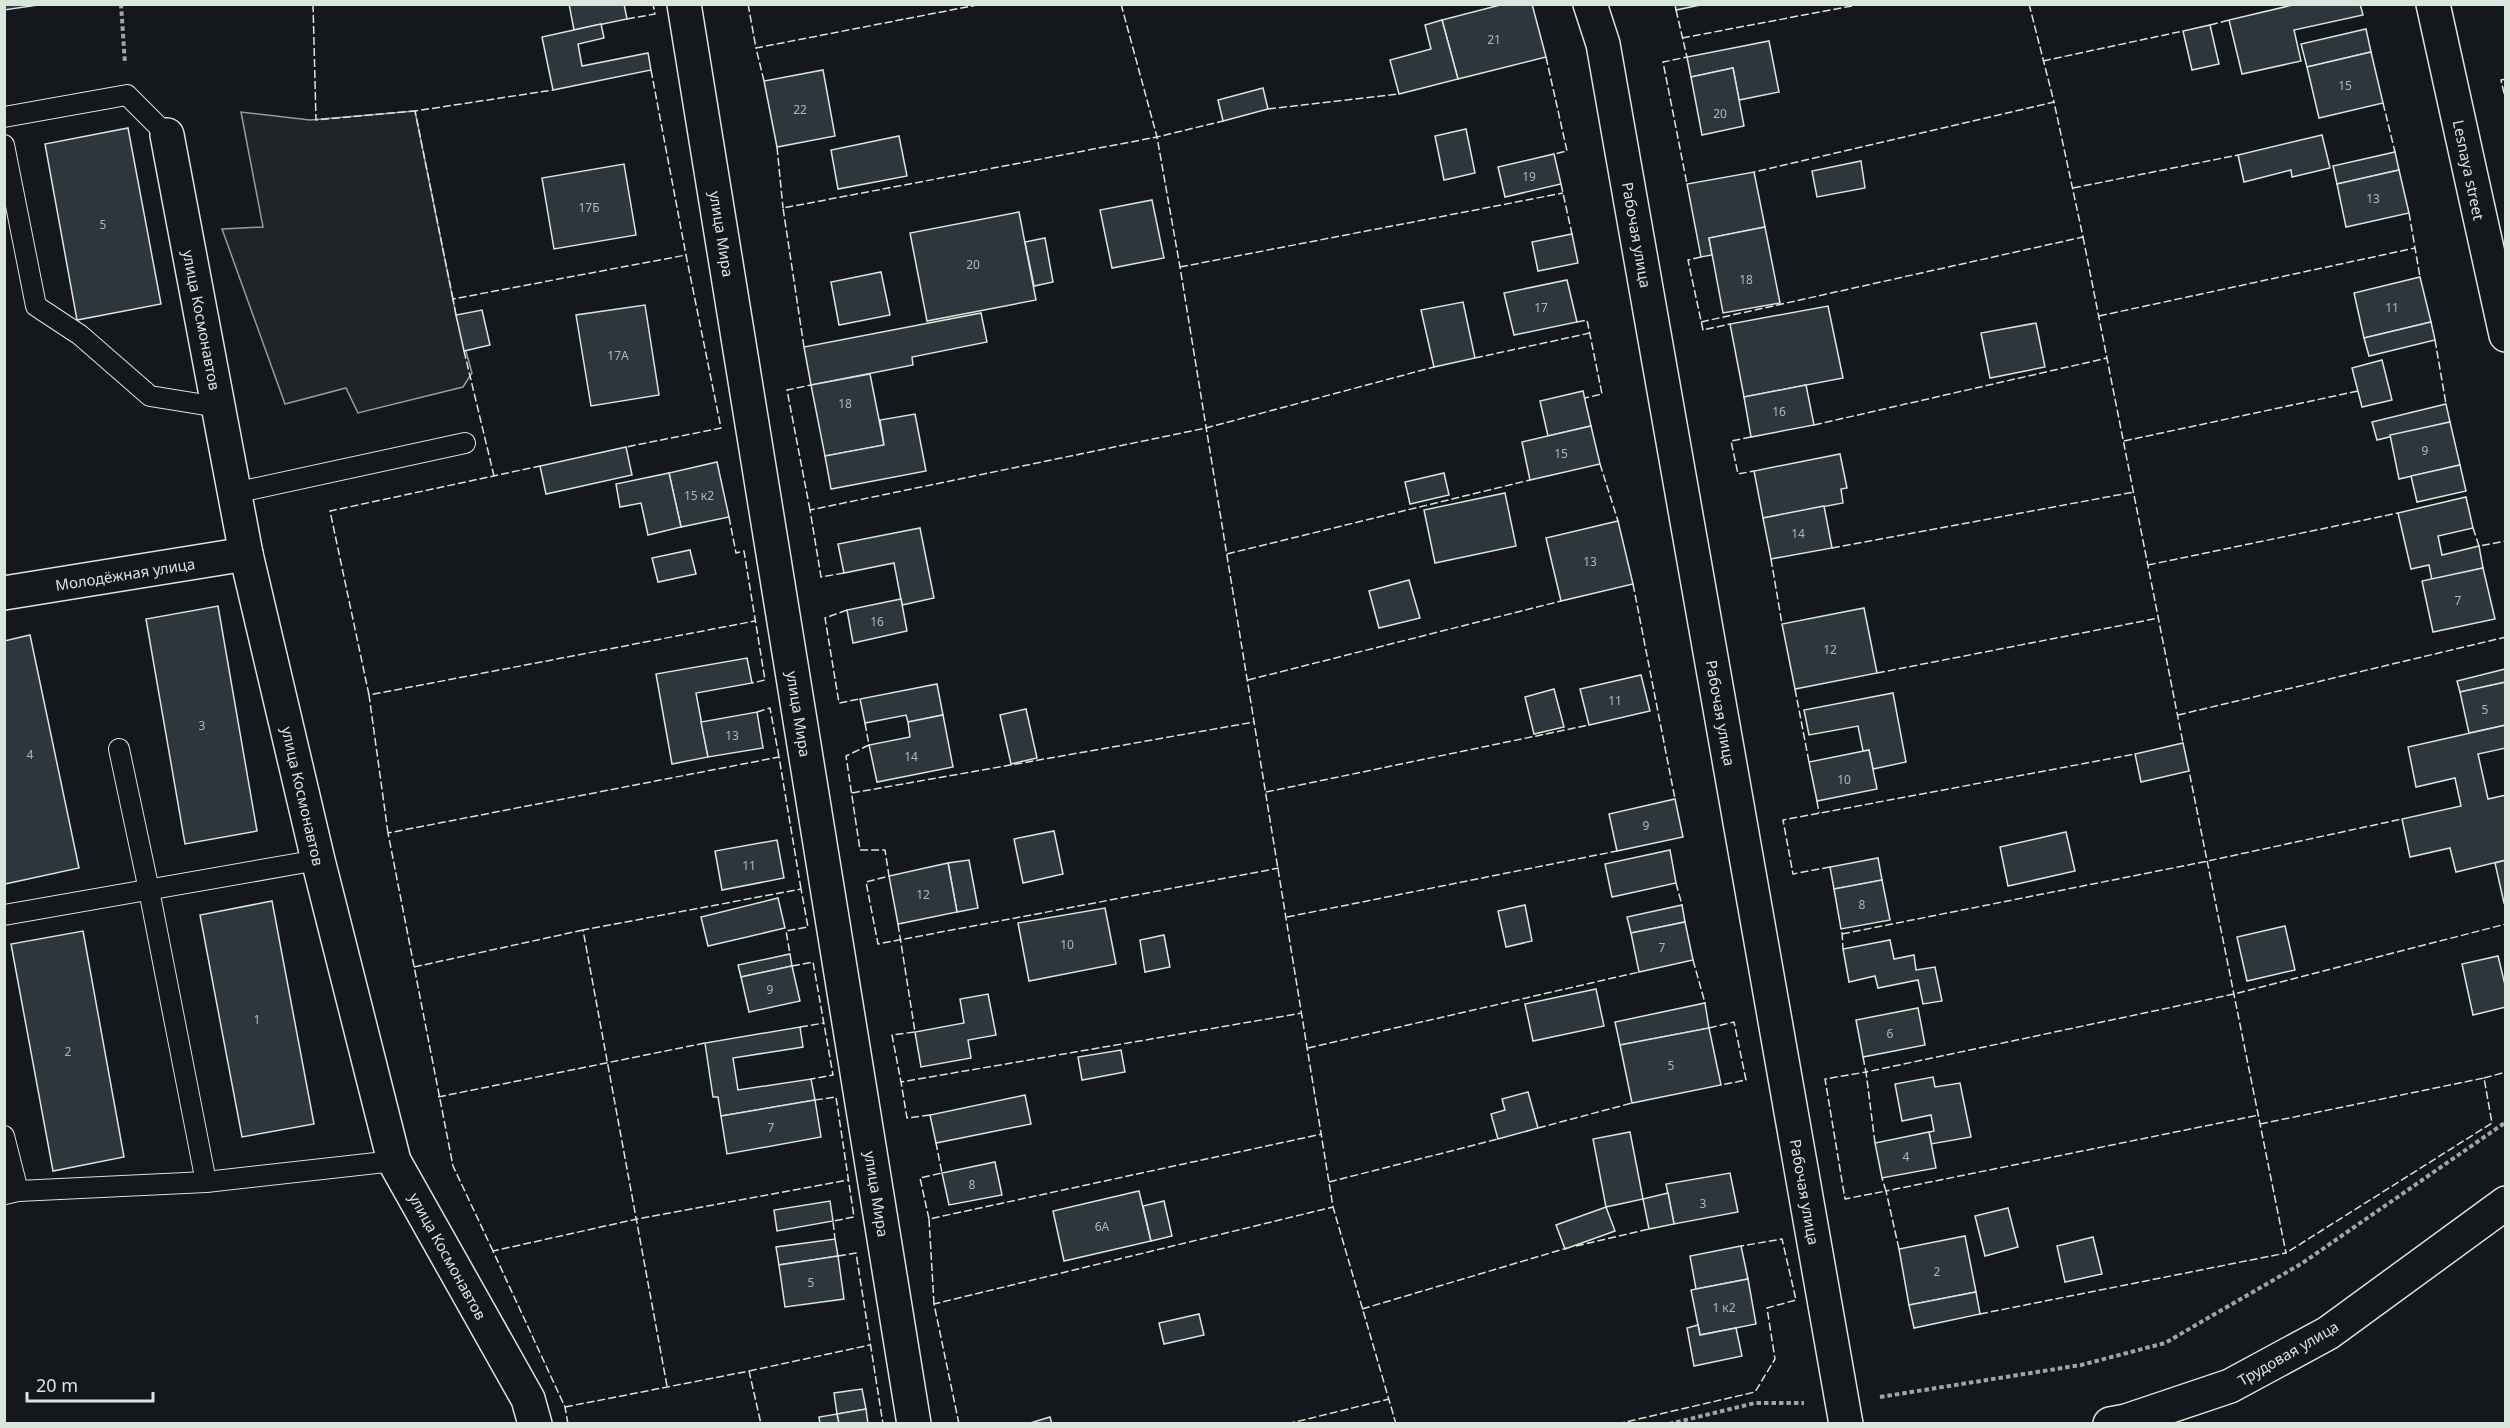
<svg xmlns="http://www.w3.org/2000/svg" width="2510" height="1428" viewBox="0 0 2510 1428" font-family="'Noto Sans',sans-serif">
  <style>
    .green { fill: #202428; stroke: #939e99; stroke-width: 1.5 }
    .building { fill: #2c363c; stroke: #d8e6dc; stroke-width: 1.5 }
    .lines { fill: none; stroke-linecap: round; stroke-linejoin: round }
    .lane-casing { stroke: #d8e6dc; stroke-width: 22 }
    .street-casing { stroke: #d8e6dc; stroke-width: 36 }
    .secondary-casing { stroke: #d8e6dc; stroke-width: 36 }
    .path { stroke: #9da8a2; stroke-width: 4; stroke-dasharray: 4.5 3; stroke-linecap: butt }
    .lane { stroke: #14181c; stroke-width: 20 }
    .street { stroke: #14181c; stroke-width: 33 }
    .secondary { stroke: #14181c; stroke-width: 33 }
    .fence { stroke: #d8e6dc; stroke-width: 1.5; stroke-dasharray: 8 3; stroke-linecap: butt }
    .labels { text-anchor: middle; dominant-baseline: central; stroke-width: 4.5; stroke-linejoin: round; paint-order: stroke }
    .number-label { font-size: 12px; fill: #adbab4 }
    .street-label { font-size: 15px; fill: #d8e6dc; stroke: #14181c }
  </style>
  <rect width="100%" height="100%" fill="#14181c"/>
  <path class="green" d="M415,111l41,204 16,58 -9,14 -105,26 -12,-25 -61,16 -63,-175 41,-2 -22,-115 69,8z"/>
  <g class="building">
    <path d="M4,4h41l-41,6z"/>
    <path d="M569,4h55l3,15 -53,11z"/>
    <path d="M1504,4h28l14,53 -88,22 -16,-59z"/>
    <path d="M1675,4h30l-29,6z"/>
    <path d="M2297,4h63l3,11 -69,15 7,31 -59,13 -13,-54z"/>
    <path d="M1442,20l16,59 -59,15 -9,-34 41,-11 -6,-24z"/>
    <path d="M601,24l3,14 -26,6 4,22 66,-13 3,17 -98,20 -11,-53z"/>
    <path d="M2210,25l9,39 -27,6 -9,-39z"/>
    <path d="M2366,29l5,23 -64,15 -6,-23z"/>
    <path d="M1769,41l10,51 -40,8 -6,-32 -42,9 -4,-20z"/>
    <path d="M2371,52l12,51 -64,15 -12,-51z"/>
    <path d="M1733,68l11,58 -42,9 -11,-58z"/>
    <path d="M823,70l12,66 -58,11 -13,-66z"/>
    <path d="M1263,88l5,21 -45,12 -5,-21z"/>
    <path d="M128,128l33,176 -84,16 -32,-176z"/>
    <path d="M1466,129l9,44 -31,7 -9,-44z"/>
    <path d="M2322,135l8,33 -38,9 -1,-7 -47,12 -6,-27z"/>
    <path d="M899,136l8,40 -69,13 -7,-39z"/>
    <path d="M2395,152l4,18 -62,14 -4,-18z"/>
    <path d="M1554,154l7,30 -56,13 -7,-30z"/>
    <path d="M1861,161l4,27 -48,9 -5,-26z"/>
    <path d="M624,164l12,71 -82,14 -12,-71z"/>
    <path d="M2399,170l10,43 -63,14 -9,-43z"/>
    <path d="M1754,172l11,55 -56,11 3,17 -11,2 -14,-73z"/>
    <path d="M1152,200l12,58 -52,10 -12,-58z"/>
    <path d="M1019,212l17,88 -109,21 -17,-88z"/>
    <path d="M1765,227l15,76 -57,10 -14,-75z"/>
    <path d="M1572,234l6,29 -40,8 -6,-29z"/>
    <path d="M1045,238l8,44 -19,4 -9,-44z"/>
    <path d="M881,272l9,43 -51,10 -8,-43z"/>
    <path d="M2420,277l11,45 -67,16 -10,-45z"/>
    <path d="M1567,280l10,42 -63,13 -10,-42z"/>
    <path d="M1463,302l12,56 -41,9 -13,-57z"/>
    <path d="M645,305l14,90 -68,11 -15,-91z"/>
    <path d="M1828,306l15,72 -99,19 -14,-73z"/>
    <path d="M482,310l8,35 -26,6 -8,-36z"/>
    <path d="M981,313l6,29 -75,15 1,8 -102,20 -7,-38z"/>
    <path d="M2431,322l4,18 -66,16 -5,-18z"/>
    <path d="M2036,323l9,44 -55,11 -9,-45z"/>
    <path d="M2382,360l10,40 -30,7 -10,-39z"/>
    <path d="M870,374l14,71 -59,11 -14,-71z"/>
    <path d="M1806,385l8,40 -63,12 -7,-40z"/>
    <path d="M1583,391l8,35 -43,10 -8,-35z"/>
    <path d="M2446,404l4,18 -73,18 -5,-18z"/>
    <path d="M915,414l11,57 -95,18 -6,-33 59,-11 -4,-25z"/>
    <path d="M2450,422l10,43 -61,14 -9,-44z"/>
    <path d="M1591,426l9,38 -70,16 -8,-38z"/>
    <path d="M626,447l6,28 -86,19 -6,-28z"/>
    <path d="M1840,454l7,34 -6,1 2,14 -80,15 -9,-47z"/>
    <path d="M717,462l12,55 -48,10 -12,-54z"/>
    <path d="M2460,465l6,26 -49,11 -6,-26z"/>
    <path d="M669,473l12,54 -33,8 -7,-32 -21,4 -4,-23z"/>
    <path d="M1444,473l5,22 -39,9 -5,-22z"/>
    <path d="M1505,493l11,53 -81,17 -11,-53z"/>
    <path d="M2466,497l7,31 -35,8 4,19 37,-9 4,22 -51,12 -3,-15 -18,4 -13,-56z"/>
    <path d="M1824,506l8,42 -61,11 -8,-41z"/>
    <path d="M1618,521l15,63 -72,17 -15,-63z"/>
    <path d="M920,528l14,70 -32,7 -8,-42 -50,10 -6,-29z"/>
    <path d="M690,550l6,24 -38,8 -6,-24z"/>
    <path d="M2483,568l12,51 -62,13 -11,-51z"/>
    <path d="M1409,580l11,38 -41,10 -10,-37z"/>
    <path d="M901,599l6,32 -54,12 -6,-33z"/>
    <path d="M218,606l39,225 -72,13 -39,-225z"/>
    <path d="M1864,608l13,65 -82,16 -13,-65z"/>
    <path d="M30,635l49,233 -74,16 -1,-243z"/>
    <path d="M747,658l5,25 -56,10 12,64 -36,7 -16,-90z"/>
    <path d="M2505,669l1,13 -46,10 -3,-11z"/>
    <path d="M1641,675l9,36 -61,14 -9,-36z"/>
    <path d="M2506,682v43l-37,8 -9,-41z"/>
    <path d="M937,684l6,31 -35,7 -2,-7 -41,8 -5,-24z"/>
    <path d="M1554,689l10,38 -30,7 -9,-37z"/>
    <path d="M1893,693l13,69 -33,7 -4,-19 -6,1 -5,-25 -49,9 -5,-25z"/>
    <path d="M1026,709l11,49 -26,6 -11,-49z"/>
    <path d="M757,712l6,36 -55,9 -7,-35z"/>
    <path d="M943,715l10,52 -76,15 -8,-37 41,-8 -2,-15z"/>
    <path d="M2506,725v23l-28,6 10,45 18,-4v65l-50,12 -6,-24 -40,9 -8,-38 59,-13 -6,-28 -39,9 -8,-40z"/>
    <path d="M2183,743l6,28 -48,11 -6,-28z"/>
    <path d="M1869,750l8,39 -60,12 -8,-39z"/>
    <path d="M1675,799l8,38 -66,14 -8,-37z"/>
    <path d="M1054,831l9,43 -40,9 -9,-44z"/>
    <path d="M2066,832l9,39 -67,15 -8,-39z"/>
    <path d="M777,840l7,38 -62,12 -7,-39z"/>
    <path d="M1670,850l6,33 -64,14 -7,-33z"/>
    <path d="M1878,858l4,22 -48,9 -4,-22z"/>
    <path d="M969,860l9,48 -21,4 -9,-49z"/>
    <path d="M2506,860v43h-2l-9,-40z"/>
    <path d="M948,863l9,49 -59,12 -9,-48z"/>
    <path d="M1882,880l8,40 -49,9 -7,-40z"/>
    <path d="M778,898l7,30 -77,18 -7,-29z"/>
    <path d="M272,901l42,223 -72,13 -42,-222z"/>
    <path d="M1525,905l7,36 -26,6 -8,-36z"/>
    <path d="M1682,905l3,17 -54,11 -4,-16z"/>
    <path d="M1105,908l11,56 -87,17 -11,-58z"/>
    <path d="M1685,922l8,38 -54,12 -8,-39z"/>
    <path d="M2285,926l10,44 -48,11 -10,-44z"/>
    <path d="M83,931l41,226 -71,14 -42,-227z"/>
    <path d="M1164,935l6,32 -25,5 -5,-32z"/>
    <path d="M1890,940l4,19 20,-4 2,15 19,-3 7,34 -19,3 -5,-24 -40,8 -3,-12 -26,6 -6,-33z"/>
    <path d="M790,954l2,12 -51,11 -3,-12z"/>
    <path d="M2498,956l8,33v18l-33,8 -11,-51z"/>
    <path d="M792,966l8,35 -51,11 -8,-35z"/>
    <path d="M1596,989l8,37 -71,15 -8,-37z"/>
    <path d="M988,994l8,41 -28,5 3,18 -50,9 -6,-35 49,-9 -4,-24z"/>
    <path d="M1705,1003l4,25 -89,17 -5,-23z"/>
    <path d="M1918,1008l7,37 -62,12 -7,-37z"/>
    <path d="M800,1027l3,20 -70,11 5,32 73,-11 4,21 -94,16 -3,-19h-5l-8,-54z"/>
    <path d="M1709,1028l12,57 -89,18 -12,-58z"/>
    <path d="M1121,1050l4,22 -43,8 -4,-23z"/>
    <path d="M1933,1077l2,10 25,-4 11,54 -40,7 -2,-12 5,-1 -3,-16 -29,6 -7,-37z"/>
    <path d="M1528,1092l10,36 -40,11 -7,-25 14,-4 -3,-11z"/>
    <path d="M1025,1095l6,29 -95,19 -6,-28z"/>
    <path d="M815,1100l6,37 -94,17 -6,-38z"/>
    <path d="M1630,1132l13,67 -37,8 -13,-68z"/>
    <path d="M1929,1132l7,36 -54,10 -7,-35z"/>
    <path d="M995,1162l7,33 -53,10 -7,-32z"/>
    <path d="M1730,1173l8,39 -64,12 -8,-40z"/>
    <path d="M1139,1191l12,50 -87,20 -11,-50z"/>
    <path d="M1668,1193l6,31 -25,5 -6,-30z"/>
    <path d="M830,1201l3,20 -56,10 -3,-21z"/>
    <path d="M1164,1201l8,35 -21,5 -8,-35z"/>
    <path d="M1606,1207l9,24 -50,18 -9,-24z"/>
    <path d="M2008,1208l10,39 -33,9 -10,-40z"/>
    <path d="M1965,1236l11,56 -67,13 -10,-56z"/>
    <path d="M2093,1237l9,37 -37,8 -8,-36z"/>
    <path d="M835,1239l3,17 -59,9 -3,-18z"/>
    <path d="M1741,1246l7,33 -52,10 -6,-33z"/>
    <path d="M838,1256l6,43 -59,8 -6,-42z"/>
    <path d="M1748,1279l8,45 -56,11 -9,-45z"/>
    <path d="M1976,1292l4,22 -66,14 -5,-23z"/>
    <path d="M1199,1314l5,21 -40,9 -5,-21z"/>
    <path d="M1698,1325l2,10 36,-7 6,28 -48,10 -7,-38z"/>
    <path d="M862,1389l4,20 -29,5 -3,-21z"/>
    <path d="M866,1409l2,15h-29l-2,-10z"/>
    <path d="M837,1414l2,10h-19l-1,-7z"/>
    <path d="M1050,1417l2,7h-25z"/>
  </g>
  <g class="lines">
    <defs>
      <g id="lane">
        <path d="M4,117l123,-22 40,40"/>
        <path d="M4,145l32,161 44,29 70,61 68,11"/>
        <path d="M234,493l231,-50"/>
        <path d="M119,749l30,141 57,292"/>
        <path d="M4,915l314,-55"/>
        <path d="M4,1136l14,55 -13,3"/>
        <path d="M18,1191l188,-9 188,-21"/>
      </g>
      <g id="street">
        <path d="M684,4l230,1420"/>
        <path d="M1590,4l13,40 243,1380"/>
        <path d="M2433,4l73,331"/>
        <path d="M167,135l79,419 72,306 76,301 134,238 7,25"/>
        <path d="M4,593l242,-39"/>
      </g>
      <path id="secondary" d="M2110,1424l16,-3 104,-35 98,-53 178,-130"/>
    </defs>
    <use href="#lane" class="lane-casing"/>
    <use href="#street" class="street-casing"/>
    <use href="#secondary" class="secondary-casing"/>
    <g class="path">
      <path d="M121,4l4,60"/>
      <path d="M1880,1397l201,-32 84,-22 136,-79 205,-142"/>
      <path d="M1669,1424l86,-21h49"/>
    </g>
    <use href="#lane" class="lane"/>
    <use href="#street" class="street"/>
    <use href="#secondary" class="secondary"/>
    <g class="fence">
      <path d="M313,4l3,116 99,-9"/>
      <path d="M748,4l8,44"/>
      <path d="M1121,4l36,133 23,130 153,940 63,217"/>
      <path d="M2029,4l25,98"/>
      <path d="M1676,10l11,47 -24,5 24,122"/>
      <path d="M627,19l28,-5 -2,-10"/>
      <path d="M2210,25l19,-5"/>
      <path d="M1682,38l180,-34"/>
      <path d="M1546,57l21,94 -13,3"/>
      <path d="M2043,61l140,-30"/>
      <path d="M651,70l35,185"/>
      <path d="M2506,79l-5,1 5,22"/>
      <path d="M764,81l-8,-33 226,-44"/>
      <path d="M2383,103l12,49"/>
      <path d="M1268,109l131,-15"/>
      <path d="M777,147l6,61"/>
      <path d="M1561,184l11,50"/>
      <path d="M2073,188l165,-33"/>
      <path d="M2409,213l11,64"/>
      <path d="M2083,237l100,506"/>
      <path d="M1701,257l-13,3 15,70 27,-6"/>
      <path d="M1180,267l383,-74"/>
      <path d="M453,299l-38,-188 138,-21"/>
      <path d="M456,315l-3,-16 233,-44 35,173 -95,19"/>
      <path d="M2099,316l316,-68"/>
      <path d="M1577,322l10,-2 15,74 -17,4"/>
      <path d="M1701,322l382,-85 -29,-135 -300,70"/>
      <path d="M2435,340l11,64"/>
      <path d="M804,347l-21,-139 374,-71 66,-16"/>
      <path d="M464,351l30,125"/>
      <path d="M1475,358l115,-25"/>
      <path d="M1814,425l293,-67"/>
      <path d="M1751,437l-20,4 7,33 16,-3"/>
      <path d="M2124,441l234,-50"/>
      <path d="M1600,464l18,57"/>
      <path d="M810,510l-23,-120 24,-5"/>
      <path d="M729,517l7,36 8,-2 21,129 -13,3"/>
      <path d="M2473,528l6,18 27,-5"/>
      <path d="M1832,548l302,-56"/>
      <path d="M1227,554l303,-74"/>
      <path d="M1771,559l11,65"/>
      <path d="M2148,565l250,-52"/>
      <path d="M844,573l-23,4 -11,-67 396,-82 228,-61"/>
      <path d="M1633,584l42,215"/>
      <path d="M847,610l-22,8 14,85 21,-4"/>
      <path d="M1877,673l282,-55"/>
      <path d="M1248,680l313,-79"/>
      <path d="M1795,689l14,73"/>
      <path d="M369,695l-39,-184 210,-45"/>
      <path d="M757,712l13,-4 9,49"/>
      <path d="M2178,715l328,-78"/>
      <path d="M865,723l4,22 -23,11 14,94h25l4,26 -23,6 12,62 401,-76"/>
      <path d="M1266,792l323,-67"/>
      <path d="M852,793l402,-71"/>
      <path d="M1817,801l2,12"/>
      <path d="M388,833l-19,-138 386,-74"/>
      <path d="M1830,867l-37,7 -10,-54 352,-66"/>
      <path d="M1676,883l6,22"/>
      <path d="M1287,917l330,-66"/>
      <path d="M898,924l17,108 -23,3 9,47"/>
      <path d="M1842,932l1,17"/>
      <path d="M1842,934l366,-73 194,-42"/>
      <path d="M1693,960l12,43"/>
      <path d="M792,966l21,-4 20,113 -22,4"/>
      <path d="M414,967l169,-37"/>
      <path d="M800,1027l24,-4"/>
      <path d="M1709,1028l25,-6 12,58 -25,5"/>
      <path d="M1308,1048l331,-76"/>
      <path d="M1863,1057l3,15 -41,7 20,120 41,-8 -4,-13"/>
      <path d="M2484,1078l22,-6"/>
      <path d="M438,1097l267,-54"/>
      <path d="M815,1100l21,-3 18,120 -21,4 2,18"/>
      <path d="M930,1115l-23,3 -6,-36 401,-69"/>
      <path d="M2260,1124l224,-46 8,45 -206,130"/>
      <path d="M1538,1128l94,-25"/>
      <path d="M1875,1143l-9,-71 368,-78 272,-70"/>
      <path d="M1329,1182l169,-43"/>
      <path d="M929,1219l-9,-41 22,-5 -6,-30"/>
      <path d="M1576,1246l73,-17"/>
      <path d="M1899,1249l-13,-58 373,-76"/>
      <path d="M493,1251l-40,-85 -65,-333 391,-76 22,132"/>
      <path d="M838,1256l18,-3 27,171"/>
      <path d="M934,1304l-5,-85 393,-85"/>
      <path d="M1362,1309l205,-61"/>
      <path d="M1980,1314l306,-61 -97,-482"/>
      <path d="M749,1371l121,-26"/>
      <path d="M667,1386l-84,-456 218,-41 7,38 -22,4 4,23"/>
      <path d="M565,1407l184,-36 12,53"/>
      <path d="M568,1424l-3,-17 -72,-156 144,-32 211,-39"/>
      <path d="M959,1424l-25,-120 399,-97"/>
      <path d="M1287,1424l102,-25"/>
      <path d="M1617,1424l138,-32 20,-33 -8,-51 29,-8 -14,-61 -41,7"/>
    </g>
  </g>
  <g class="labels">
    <g class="number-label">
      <text x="1494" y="39">21</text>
      <text x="2345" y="85">15</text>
      <text x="800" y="109">22</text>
      <text x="1720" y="113">20</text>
      <text x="1529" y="176">19</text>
      <text x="2373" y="198">13</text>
      <text x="589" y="207">17Б</text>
      <text x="103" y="224">5</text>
      <text x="973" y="264">20</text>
      <text x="1746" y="279">18</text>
      <text x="1541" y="307">17</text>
      <text x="2392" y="307">11</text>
      <text x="618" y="355">17А</text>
      <text x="845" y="403">18</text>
      <text x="1779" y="411">16</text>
      <text x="2425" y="450">9</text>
      <text x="1561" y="453">15</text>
      <text x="699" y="495">15 к2</text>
      <text x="1798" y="533">14</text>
      <text x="1590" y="561">13</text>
      <text x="2458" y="600">7</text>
      <text x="877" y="621">16</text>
      <text x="1830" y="649">12</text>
      <text x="1615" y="700">11</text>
      <text x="2485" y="709">5</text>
      <text x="202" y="725">3</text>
      <text x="732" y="735">13</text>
      <text x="30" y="754">4</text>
      <text x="911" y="756">14</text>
      <text x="1844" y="779">10</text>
      <text x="1646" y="825">9</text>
      <text x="749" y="865">11</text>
      <text x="923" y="894">12</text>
      <text x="1862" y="904">8</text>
      <text x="1067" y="944">10</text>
      <text x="1662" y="947">7</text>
      <text x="770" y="989">9</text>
      <text x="257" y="1019">1</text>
      <text x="1890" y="1033">6</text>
      <text x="68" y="1051">2</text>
      <text x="1671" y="1065">5</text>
      <text x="771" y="1127">7</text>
      <text x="1906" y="1156">4</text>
      <text x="972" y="1184">8</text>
      <text x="1703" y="1203">3</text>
      <text x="1102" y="1226">6А</text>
      <text x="1937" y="1271">2</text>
      <text x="811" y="1282">5</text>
      <text x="1724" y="1307">1 к2</text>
    </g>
    <g class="street-label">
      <text transform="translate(2469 170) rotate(78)">Lesnaya street</text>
      <text transform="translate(722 234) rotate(81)">улица Мира</text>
      <text transform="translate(1637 235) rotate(80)">Рабочая улица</text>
      <text transform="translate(202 320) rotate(79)">улица Космонавтов</text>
      <text transform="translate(125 574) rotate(-9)">Молодёжная улица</text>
      <text transform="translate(1721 713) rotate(80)">Рабочая улица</text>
      <text transform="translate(799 714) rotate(81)">улица Мира</text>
      <text transform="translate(303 796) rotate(77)">улица Космонавтов</text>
      <text transform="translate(1805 1192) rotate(80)">Рабочая улица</text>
      <text transform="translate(877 1194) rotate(81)">улица Мира</text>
      <text transform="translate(448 1256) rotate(61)">улица Космонавтов</text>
      <text transform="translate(2288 1353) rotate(-30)">Трудовая улица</text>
    </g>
  </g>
  <rect width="2510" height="1428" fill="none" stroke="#d8e6dc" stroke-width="12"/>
  <path d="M27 1392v9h126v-9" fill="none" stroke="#d8e6dc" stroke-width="3"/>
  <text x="36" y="1392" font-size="18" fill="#d8e6dc" stroke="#14181c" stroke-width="4.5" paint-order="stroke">20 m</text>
</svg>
